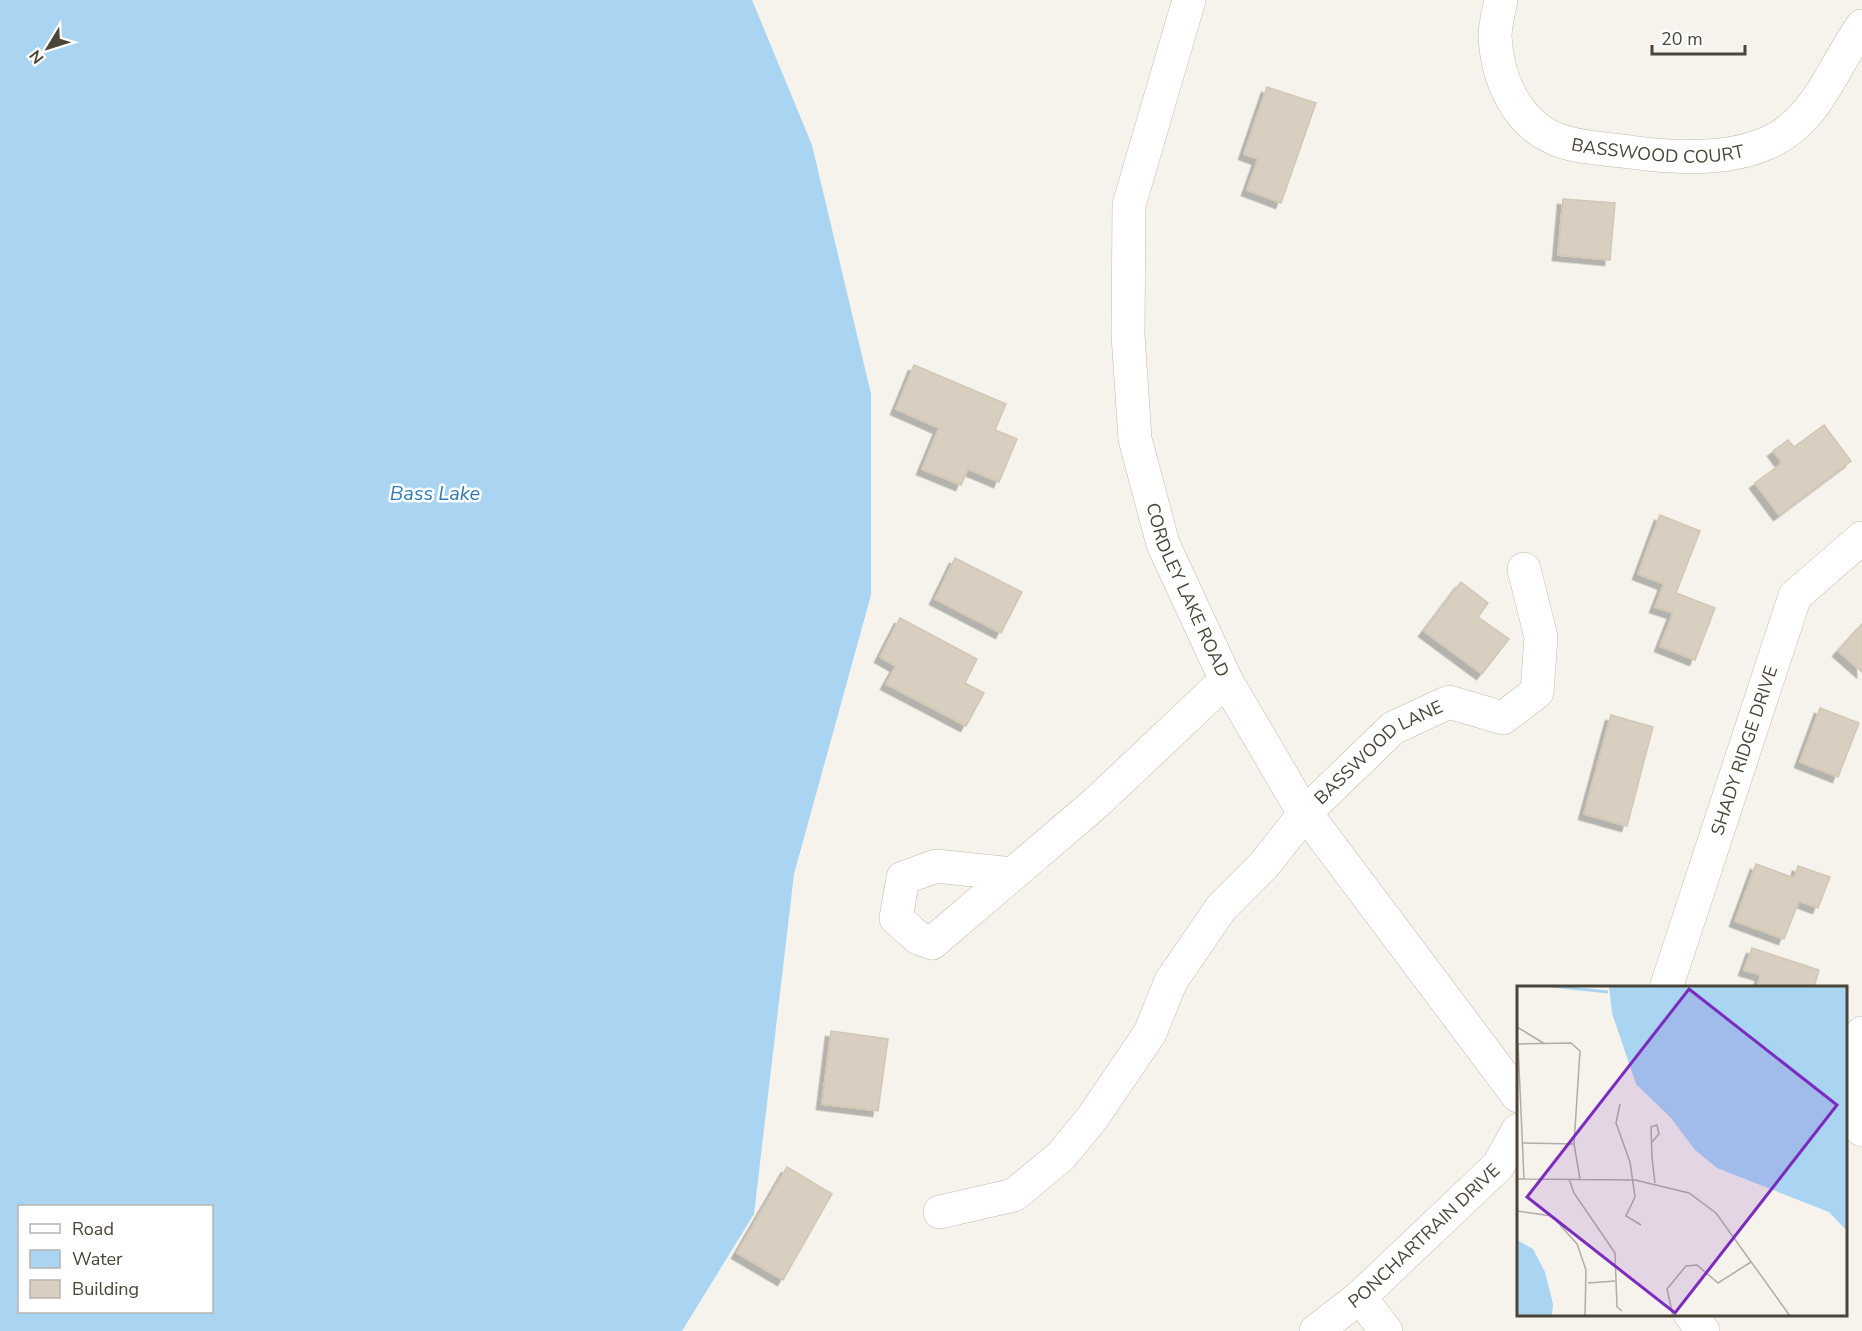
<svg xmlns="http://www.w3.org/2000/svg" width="1862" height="1331" viewBox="0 0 1862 1331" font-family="'Nunito Sans',sans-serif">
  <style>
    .water { fill: #a9d4f2; fill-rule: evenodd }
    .building { fill: #d8cfc1; stroke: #d3c7b4; stroke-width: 1.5; filter: url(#shadow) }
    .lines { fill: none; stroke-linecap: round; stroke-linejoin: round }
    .minor-casing { stroke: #c2bbae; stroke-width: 34 }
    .minor { stroke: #fff; stroke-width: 33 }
    .labels { text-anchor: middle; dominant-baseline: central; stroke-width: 5; stroke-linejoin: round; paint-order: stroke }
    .street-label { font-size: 18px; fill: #4b4439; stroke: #fff }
    .water-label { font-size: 20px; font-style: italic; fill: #2e7ab2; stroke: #fff }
    .inset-river { fill: none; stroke: #a9d4f2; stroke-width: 3 }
    .inset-road { fill: none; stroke: #b2ada4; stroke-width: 1.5 }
    .view { fill: #7b2cbf; fill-opacity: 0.15; stroke: #7b2cbf; stroke-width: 3 }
    .inset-edge { fill: none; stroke: #4b4439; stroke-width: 3 }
  </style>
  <defs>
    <filter id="shadow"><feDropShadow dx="-5.5" dy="5.5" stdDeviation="0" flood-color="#0004"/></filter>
  </defs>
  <rect width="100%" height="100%" fill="#f6f3ec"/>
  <path class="water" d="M0,0h752l60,145 59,249v201l-77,279 -40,340 -72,117h-682zM20,1206h192v106h-192z"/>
  <g class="building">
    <path d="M1267,87l49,16 -35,100 -34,-13 11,-31 -14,-5z"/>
    <path d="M1563,199l52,4 -5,57 -52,-5z"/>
    <path d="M914,365l92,39 -11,26 22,9 -18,43 -31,-13 -7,16 -39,-16 17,-41 -43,-19z"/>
    <path d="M1824,425l27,36 -72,54 -24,-32 27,-20 -9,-12 15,-11 6,7z"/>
    <path d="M1660,515l40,16 -24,62 39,15 -20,52 -35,-14 13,-33 -18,-6 9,-23 -26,-10z"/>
    <path d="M955,558l67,34 -21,41 -66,-34z"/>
    <path d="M1461,582l27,21 -10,14 31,22 -27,35 -58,-43z"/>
    <path d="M900,618l77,41 -12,24 19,10 -18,33 -80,-42 10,-18 -16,-9z"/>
    <path d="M1862,624v48l-24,-21z"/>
    <path d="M1820,708l39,15 -21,54 -38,-15z"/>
    <path d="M1611,715l42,12 -26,99 -43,-12z"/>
    <path d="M1756,864l38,14 4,-12 32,11 -12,31 -19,-7 -15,38 -49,-18z"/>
    <path d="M1752,948l67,22 -5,18 -57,-1 4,-12 -17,-5z"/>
    <path d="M831,1031l57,8 -10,72 -56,-7z"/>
    <path d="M787,1167l45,27 -49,86 -46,-27z"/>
  </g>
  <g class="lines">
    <defs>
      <g id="minor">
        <path id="s1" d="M1189,0l-60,205 -1,130 7,104 28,105 63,136 72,123 220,293"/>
        <path id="s2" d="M1501,0c-2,11 -6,25 -6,36 2,42 21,88 63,104 21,8 49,9 72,12 43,6 94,9 135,-8 52,-21 67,-76 97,-118"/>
        <path d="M1012,874l-76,-8 -33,12 -7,40 22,20 14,5 165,-141 129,-122"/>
        <path id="s3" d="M1666,988l129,-392 67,-58"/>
        <path d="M1862,1033l-4,75 4,22"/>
        <path id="s4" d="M940,1212l74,-17 47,-39 32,-39 57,-84 21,-52 50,-73 43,-43 41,-52 88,-85 56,-26 54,16 34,-26 4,-55 -17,-68"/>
        <path d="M1360,1297l26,34"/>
        <path d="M1690,1314l13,17"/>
        <path id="s5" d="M1316,1331l44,-34 138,-131 20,-36"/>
      </g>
    </defs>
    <use href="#minor" class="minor-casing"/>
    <use href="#minor" class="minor"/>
  </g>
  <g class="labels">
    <g class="street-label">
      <text stroke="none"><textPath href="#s2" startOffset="266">BASSWOOD COURT</textPath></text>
      <text stroke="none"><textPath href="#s1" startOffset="608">CORDLEY LAKE ROAD</textPath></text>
      <text stroke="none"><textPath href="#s3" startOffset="250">SHADY RIDGE DRIVE</textPath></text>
      <text stroke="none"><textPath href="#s4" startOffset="657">BASSWOOD LANE</textPath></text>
      <text stroke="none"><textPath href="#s5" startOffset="144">PONCHARTRAIN DRIVE</textPath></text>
    </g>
    <g class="water-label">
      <text x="435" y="493">Bass Lake</text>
    </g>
  </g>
  <g transform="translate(1517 986)">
    <rect width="330" height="330" fill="#f6f3ec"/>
    <path d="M92,0h238v245l-18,-19 -112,-44 -22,-18 -24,-32 -35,-34 -24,-71zM0,254l16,9 12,23 8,32 -1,12h-35z" fill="#a9d4f2"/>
    <path class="inset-river" d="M35,0l56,6"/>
    <path class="inset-road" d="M0,41l28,17M0,58l54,-1 9,8 -6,93 6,35M1,58l6,135M103,118l-4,19 14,39 5,35 -9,19 15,9M135,156l7,-8 -2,-9 -6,2 1,31 3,25M6,157l51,1M0,193l118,1 54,13 27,20 74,103M52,193l5,14 41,60 2,54 5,4M0,225l35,5 25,28 9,26 -1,46M71,297l27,-2M156,330l-6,-27 19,-23 11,-1 21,18 33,-21"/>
    <path class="view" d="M172,3l148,116 -162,208 -148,-116z"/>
    <rect width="330" height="330" class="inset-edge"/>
  </g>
  <rect x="18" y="1205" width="195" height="108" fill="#ffffff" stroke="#b7b4b0" stroke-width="1.5"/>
  <rect x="30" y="1224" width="30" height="9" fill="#ffffff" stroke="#b7b4b0" stroke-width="1.5"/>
  <text x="72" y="1235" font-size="18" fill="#4b4439">Road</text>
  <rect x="30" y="1250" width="30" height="18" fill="#a9d4f2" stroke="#b7b4b0" stroke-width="1.5"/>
  <text x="72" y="1265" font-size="18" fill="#4b4439">Water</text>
  <rect x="30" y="1280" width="30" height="18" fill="#d8cfc1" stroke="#b7b4b0" stroke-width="1.5"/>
  <text x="72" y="1295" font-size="18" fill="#4b4439">Building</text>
  <g transform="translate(48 48) rotate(232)" stroke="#ffffff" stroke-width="4.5" paint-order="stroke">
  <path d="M0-4.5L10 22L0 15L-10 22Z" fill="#4b4439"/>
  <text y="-9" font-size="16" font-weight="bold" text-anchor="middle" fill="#4b4439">N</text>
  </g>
  <path d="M1652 45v9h93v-9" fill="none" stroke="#4b4439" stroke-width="3"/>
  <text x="1661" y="45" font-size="18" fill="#4b4439" stroke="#ffffff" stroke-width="4.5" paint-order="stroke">20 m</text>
</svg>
